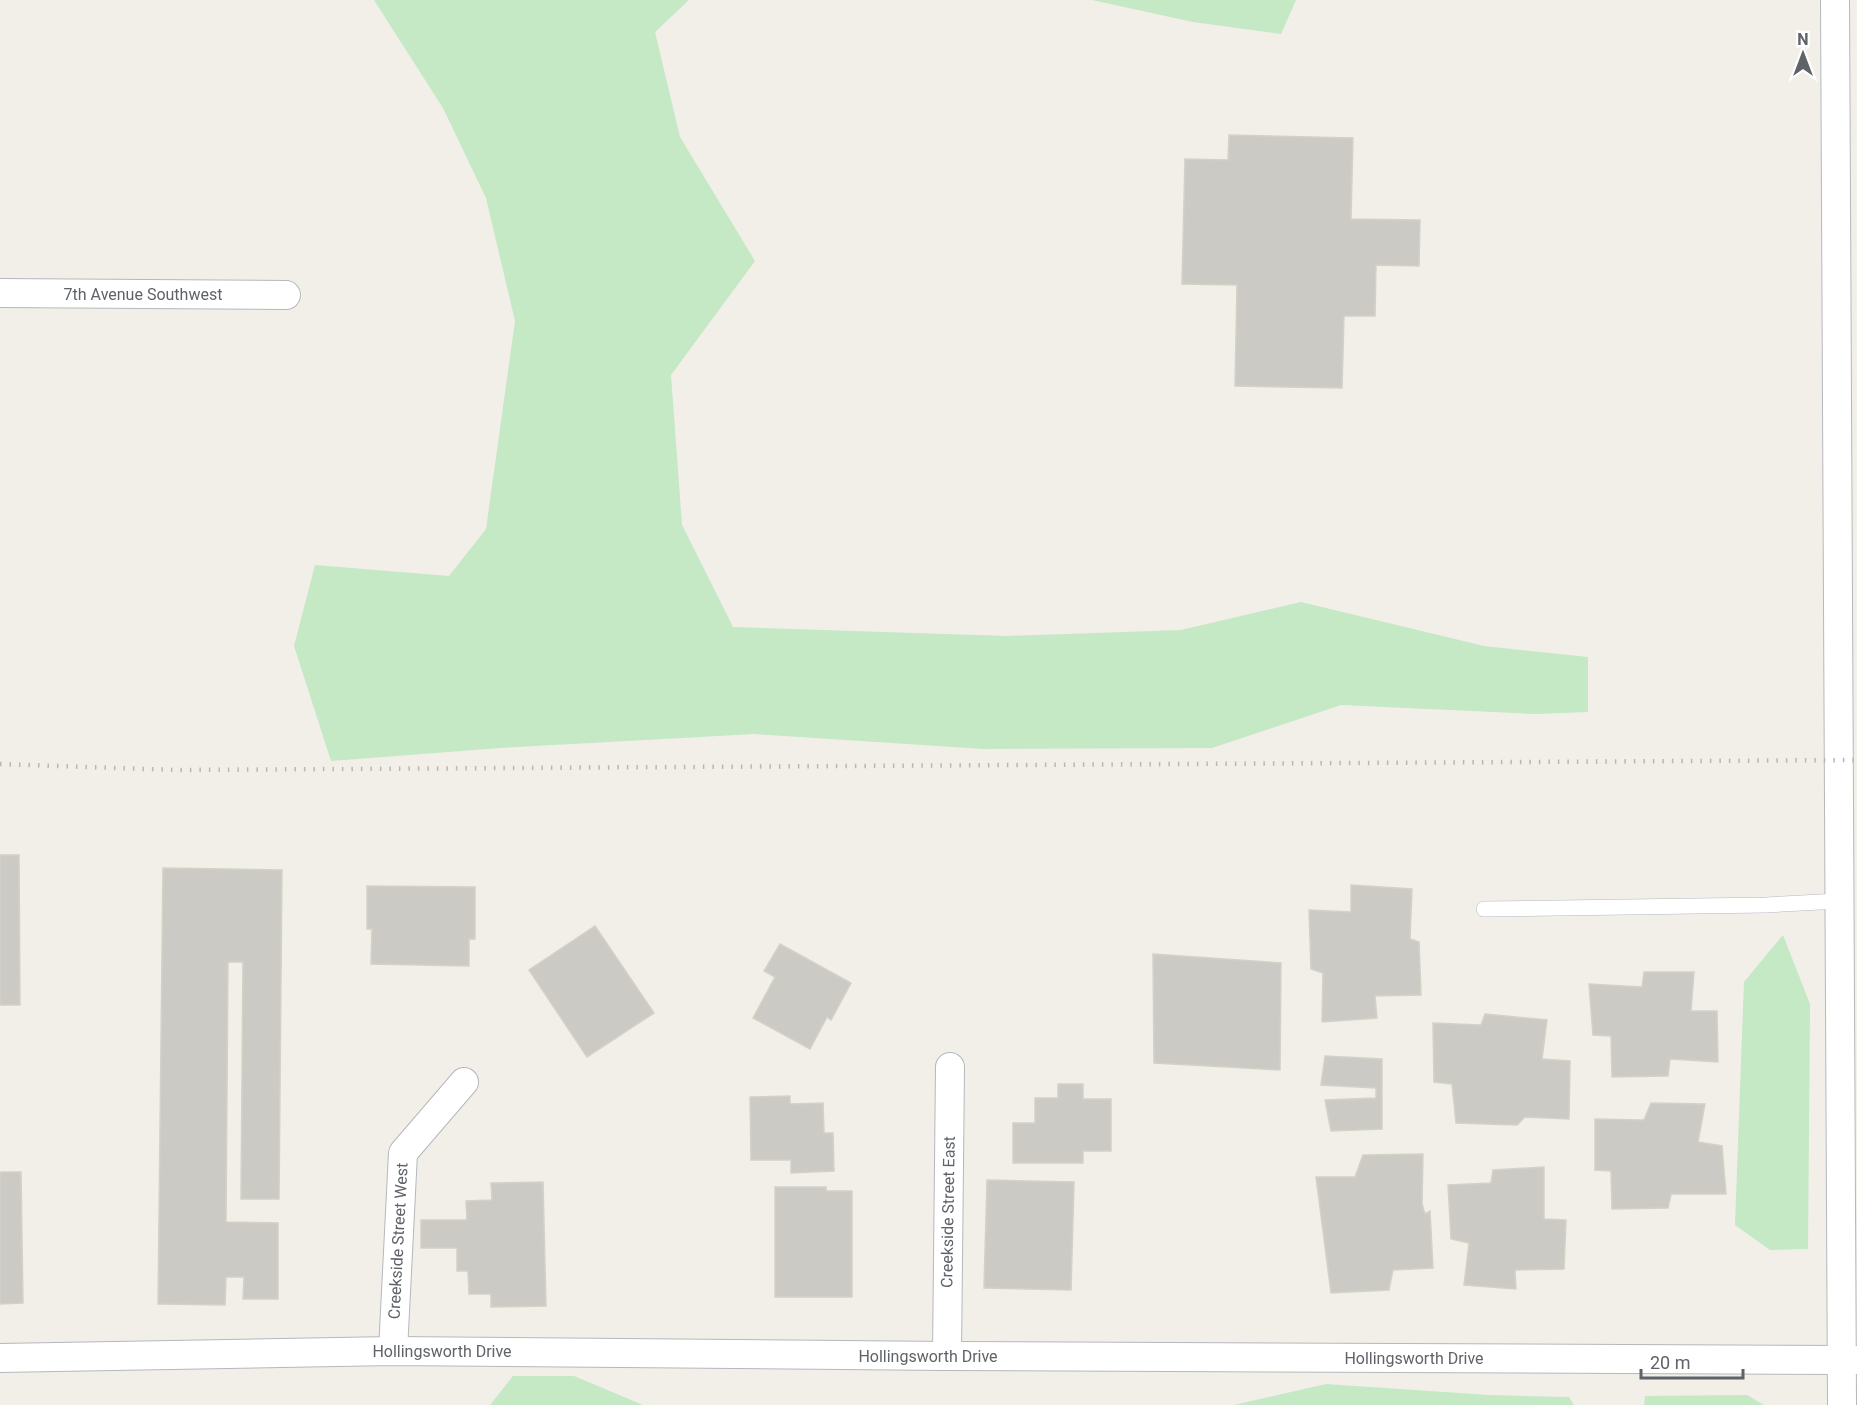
<svg xmlns="http://www.w3.org/2000/svg" width="1857" height="1405" viewBox="0 0 1857 1405" font-family="Roboto,sans-serif">
  <style>
    .green { fill: #c5e8c5 }
    .building { fill: #cccac5; stroke: #d6d1c6; stroke-width: 1.5 }
    .lines { fill: none; stroke-linecap: round; stroke-linejoin: round }
    .lane-casing { stroke: #b5b8bc; stroke-width: 16 }
    .street-casing { stroke: #b5b8bc; stroke-width: 30 }
    .lane { stroke: #fff; stroke-width: 15 }
    .street { stroke: #fff; stroke-width: 28 }
    .rail { stroke: #b6b7b8; stroke-width: 4.5; stroke-dasharray: 1.5 8; stroke-linecap: butt }
    .labels { text-anchor: middle; dominant-baseline: central; stroke-width: 6; stroke-linejoin: round; paint-order: stroke }
    .street-label { font-size: 16px; fill: #5f6368; stroke: #fff }
  </style>
  <rect width="100%" height="100%" fill="#f1efe8"/>
  <g class="green">
    <path d="M374,0h315l-34,32 25,105 75,124 -84,114 11,150 51,102 274,9 174,-6 120,-28 183,44 104,11v55l-52,2 -195,-9 -129,43 -229,1 -229,-15 -254,14 -169,13 -37,-115 21,-81 134,11 37,-47 29,-208 -29,-123 -43,-90z"/>
    <path d="M1092,0h204l-15,34 -88,-12z"/>
    <path d="M1783,935l27,69 -2,245 -38,1 -35,-25 9,-243z"/>
    <path d="M513,1376h61l69,29h-153z"/>
    <path d="M1326,1384l163,11 80,2 5,8h-340z"/>
    <path d="M1747,1395l17,10h-120l1,-9z"/>
  </g>
  <g class="building">
    <path d="M1229,135l124,3 -2,81 69,1 -1,46 -43,-1 -1,51h-31l-2,72 -107,-2 2,-101 -55,-1 3,-125 43,1z"/>
    <path d="M0,855h19l1,150h-20z"/>
    <path d="M163,868l119,2 -3,329h-38l2,-237h-15l-2,260 52,1v76h-35l1,-22h-18l-1,28 -67,-1z"/>
    <path d="M1351,885l61,4 -2,50 9,3 2,53 -46,1 2,22 -55,4 1,-49 -12,-4 -2,-59 42,2z"/>
    <path d="M367,886l108,1v52h-6v27l-98,-2 1,-35h-5z"/>
    <path d="M595,926l59,87 -67,44 -58,-87z"/>
    <path d="M780,944l71,39 -20,37 -4,-3 -17,32 -57,-31 22,-41 -11,-6z"/>
    <path d="M1153,954l128,9 -1,107 -126,-7z"/>
    <path d="M1644,972h50l-3,39h26l1,51 -48,-3 -2,17 -56,1 -1,-41 -18,-1 -4,-51 53,3z"/>
    <path d="M1485,1014l62,6 -5,39 28,2 -1,58 -44,-2 -8,8 -61,-2 -4,-39 -18,-2 -1,-59 48,2z"/>
    <path d="M1325,1056l57,3v70l-51,2 -6,-31 51,-2v-10l-55,-3z"/>
    <path d="M1058,1084h25v15h28v52h-28v12h-70v-40h22v-25h23z"/>
    <path d="M790,1096v8l33,-1 1,30h9l1,38 -43,2v-13h-40l-1,-63z"/>
    <path d="M1651,1103l54,1 -7,38 24,4 4,48h-55l-3,14 -56,1 -1,-38 -16,-1v-51l49,1z"/>
    <path d="M1423,1154l-1,50 3,10 5,-3 3,57 -40,2 -4,20 -58,3 -15,-116h39l8,-22z"/>
    <path d="M1544,1167v52l22,1 -2,49 -49,1 1,19 -52,-4 5,-42 -18,-4 -3,-54 43,-2 2,-13z"/>
    <path d="M0,1172h21l2,131 -23,1z"/>
    <path d="M987,1180l87,2 -3,108 -87,-2z"/>
    <path d="M543,1182l3,124 -55,1v-13h-22l-1,-23h-11v-23h-36v-28h46l-1,-19 26,-1 -1,-17z"/>
    <path d="M775,1187h51v4h26v106h-77z"/>
  </g>
  <g class="lines">
    <defs>
      <path id="lane" d="M1484,909l282,-4 73,-4"/>
      <g id="street">
        <path d="M1835,0l7,1405"/>
        <path d="M0,293l286,2"/>
        <path d="M393,1351l10,-198 61,-71"/>
        <path d="M947,1356l3,-289"/>
        <path d="M0,1358l393,-7 554,5 910,4"/>
      </g>
    </defs>
    <use href="#lane" class="lane-casing"/>
    <use href="#street" class="street-casing"/>
    <use href="#lane" class="lane"/>
    <use href="#street" class="street"/>
    <path class="rail" d="M0,764l175,6 1682,-10"/>
  </g>
  <g class="labels">
    <g class="street-label">
      <text x="143" y="294">7th Avenue Southwest</text>
      <text transform="translate(948 1212) rotate(-89)">Creekside Street East</text>
      <text transform="translate(398 1241) rotate(-87)">Creekside Street West</text>
      <text x="442" y="1351">Hollingsworth Drive</text>
      <text x="928" y="1356">Hollingsworth Drive</text>
      <text x="1414" y="1358">Hollingsworth Drive</text>
    </g>
  </g>
  <g transform="translate(1803 54)" stroke="#ffffff" stroke-width="4.5" paint-order="stroke">
  <path d="M0-4.5L10 22L0 15L-10 22Z" fill="#5f6368"/>
  <text y="-9" font-size="16" font-weight="bold" text-anchor="middle" fill="#5f6368">N</text>
  </g>
  <path d="M1641 1369v9h102v-9" fill="none" stroke="#5f6368" stroke-width="3"/>
  <text x="1650" y="1369" font-size="18" fill="#5f6368" stroke="#ffffff" stroke-width="4.5" paint-order="stroke">20 m</text>
</svg>
